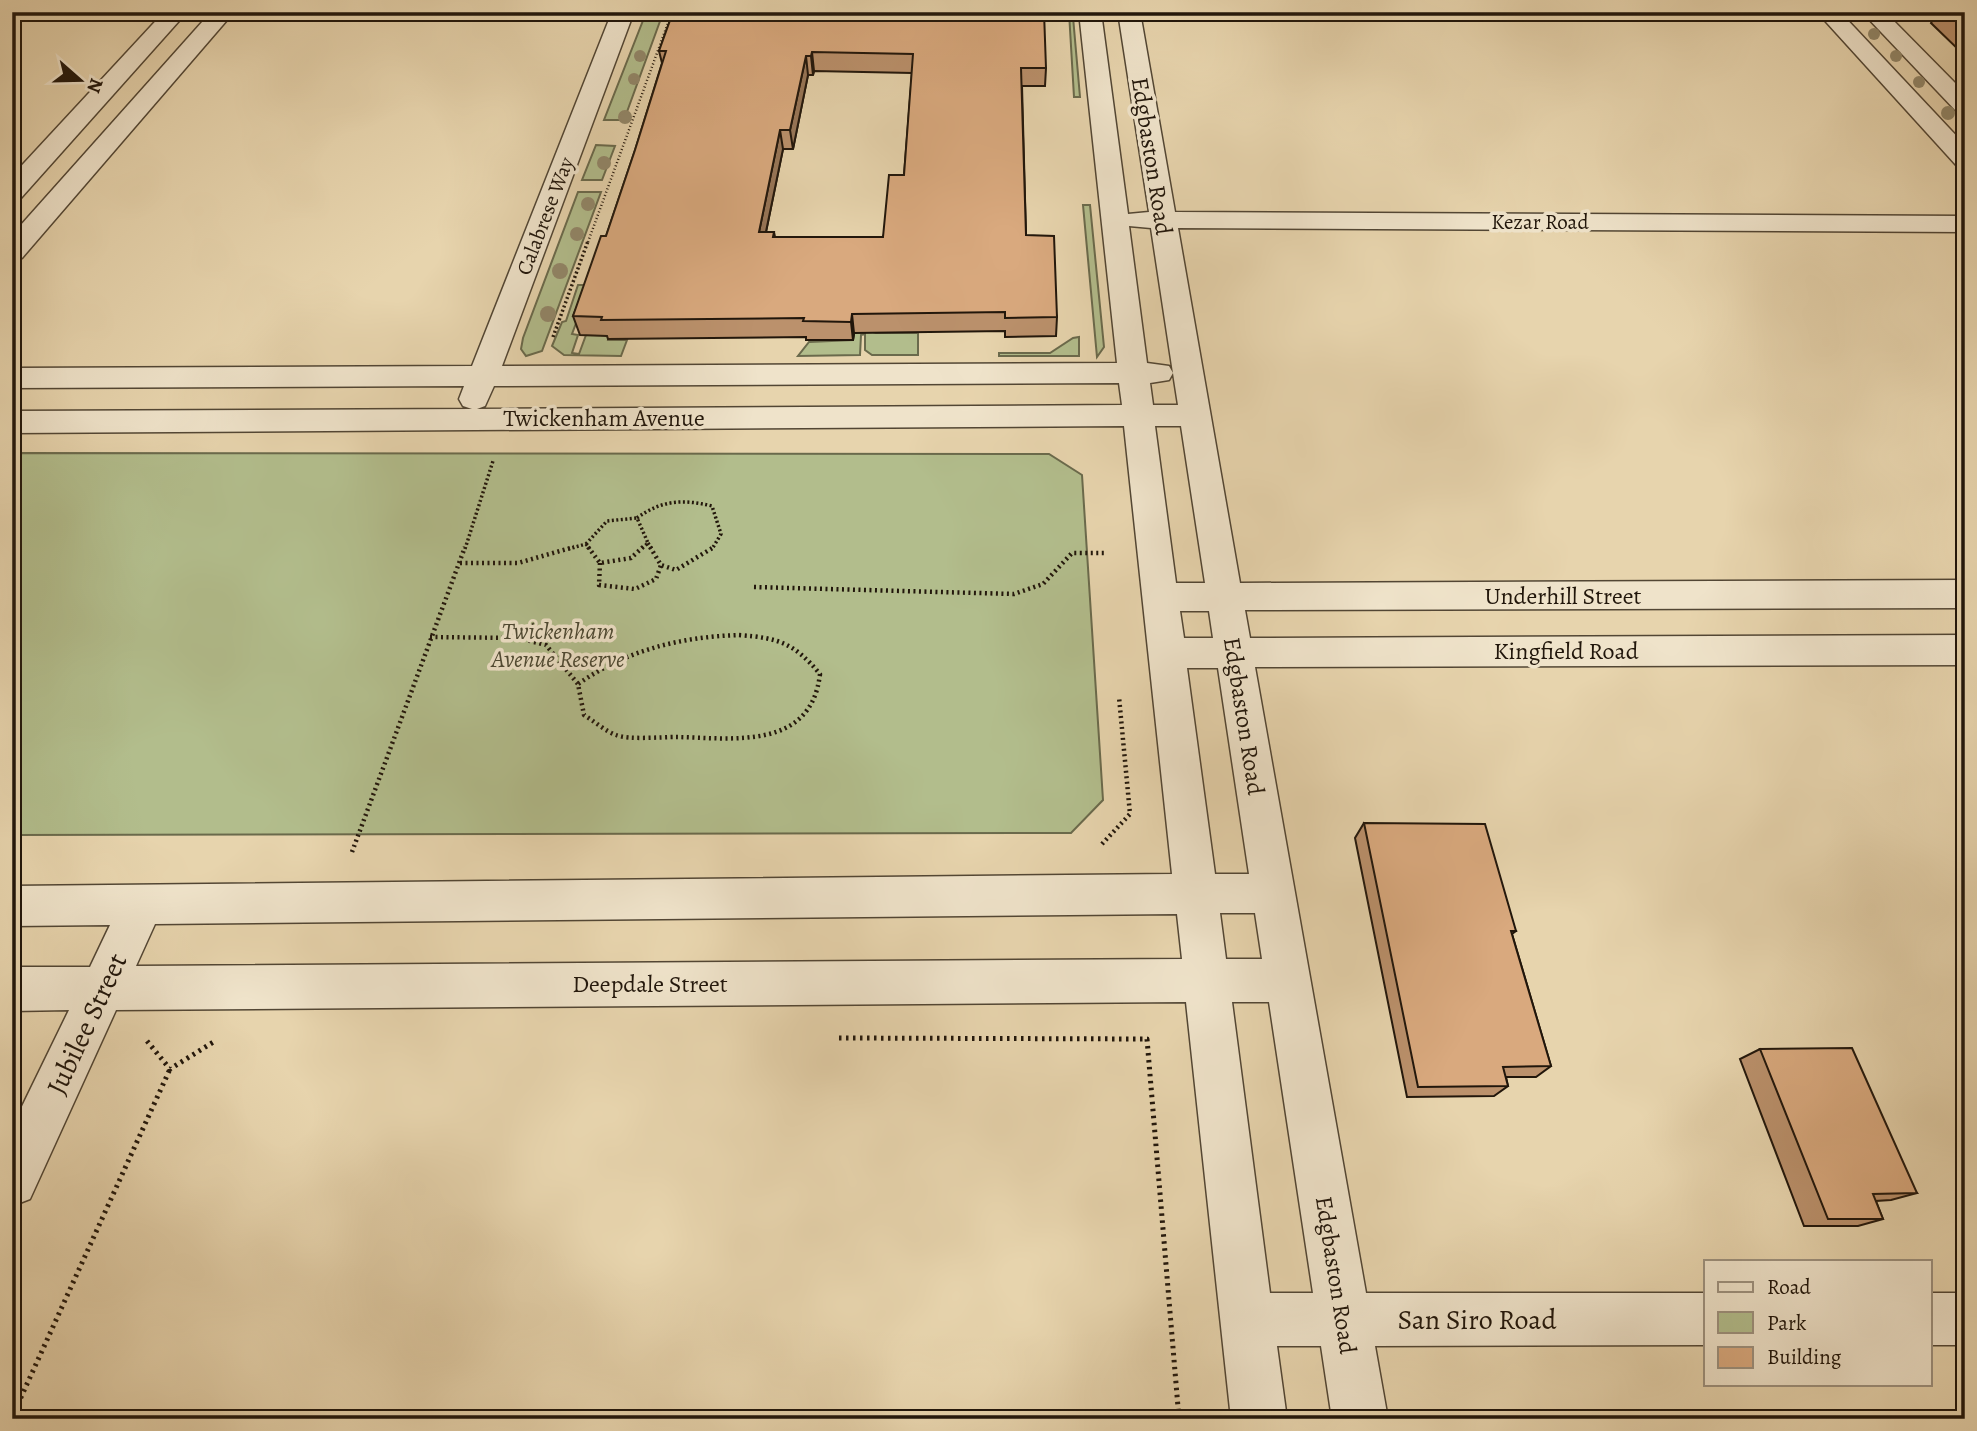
<svg xmlns="http://www.w3.org/2000/svg" width="1977" height="1431" viewBox="0 0 1977 1431" font-family="Alegreya,serif">
  <style>
    .green { fill: #b2bd8c; stroke: #6a6a4c; stroke-width: 2 }
    .lines { fill: none; stroke-linecap: round; stroke-linejoin: round }
    .minor-casing { stroke: #524634; stroke-width: 3 }
    .path-far3 { stroke: #21160b; stroke-width: 2.5; stroke-dasharray: 1 2.5; stroke-linecap: butt }
    .path-far2 { stroke: #21160b; stroke-width: 3.5; stroke-dasharray: 2 2.5; stroke-linecap: butt }
    .path-far1 { stroke: #21160b; stroke-width: 4.5; stroke-dasharray: 2 3.5; stroke-linecap: butt }
    .path { stroke: #21160b; stroke-width: 5; stroke-dasharray: 2.5 4.5; stroke-linecap: butt }
    .minor { fill: #efe3ca; fill-rule: evenodd }
    .tree { fill: #928769 }
    .wall { fill: #bb916c; stroke: #21160b; stroke-width: 2; fill-rule: evenodd }
    .shaded-wall { fill: #987658; stroke: #21160b; stroke-width: 2 }
    .building { fill: #d9a97e; stroke: #21160b; stroke-width: 2; fill-rule: evenodd }
    .labels { text-anchor: middle; dominant-baseline: central; stroke-width: 7; stroke-linejoin: round; paint-order: stroke }
    .far-street-label { font-size: 21px; fill: #21160b; stroke: #efe3ca }
    .street-label { font-size: 24px; fill: #21160b; stroke: #efe3ca }
    .park-label { font-size: 24px; font-style: italic; fill: #4c4832; stroke: #efe3ca }
    .near-street-label { font-size: 28px; fill: #21160b; stroke: #efe3ca }
  </style>
  <rect width="100%" height="100%" fill="#e7d4ad"/>
  <filter id="stains"><feTurbulence type="fractalNoise" baseFrequency=".00286" numOctaves="4"/><feColorMatrix values="0 0 0 0 .2 0 0 0 0 .09 0 0 0 0 .02 0 0 0 .5 -.17"/></filter>
  <radialGradient id="worn" r=".72"><stop offset=".6" stop-color="#630" stop-opacity="0"/><stop offset="1" stop-color="#630" stop-opacity=".3"/></radialGradient>
  <g class="green">
    <path d="M650,12l13,1 -39,107h-20l40,-102z"/>
    <path d="M1069,12l4,5 7,80h-6z"/>
    <path d="M596,145l19,1 -13,34h-20z"/>
    <path d="M578,192h23l-59,159 -16,5 -5,-7 2,-11z"/>
    <path d="M1083,205h7l14,142 -7,10z"/>
    <path d="M578,285h19l-16,25 -9,24 6,1 -6,18 7,1 7,-19h23l-1,5h19l-6,16 -57,-1 -12,-9 10,-24 4,-1z"/>
    <path d="M855,326l21,7h42v22h-46l-7,-5v-16l-4,1 -1,20 -62,1 11,-14 44,-2z"/>
    <path d="M1079,337v19h-80v-3h51l23,-15z"/>
    <path d="M12,453l1037,1 33,21 21,325 -32,33 -1059,2z"/>
  </g>
  <g class="lines">
    <defs>
      <g id="minor">
        <path d="M164,12h23l-166,186 -9,2v-24z"/>
        <path d="M211,12h23l-212,246 -10,2v-25z"/>
        <path d="M612,12h22l-132,354 615,-3 -38,-351h22l27,202 21,-2 -31,-200h22l35,200 790,4v16l-787,-4 62,355 725,-3v28l-720,2 5,28 715,-3v30l-710,2 111,626h340v52l-331,1 13,73h-56l-11,-73h-44l10,73h-56l-45,-417 -1070,8 -86,189 -18,7v-79l57,-117 -57,1v-44h78l20,-42 -98,1v-40l1160,-12 -48,-448 -1112,7v-22l460,-2 -9,-3 -4,-7 5,-13 -452,2v-20l460,-2zM1129,226l22,2 22,145 -4,-7 -22,-3zM1173,373l5,32h-25l-3,-22 19,-3zM1119,383l3,22 -645,4 8,-3 9,-20zM1155,426h26l24,157h-29zM1180,611h29l4,27h-29zM1187,668h31l31,206h-34zM1220,913h35l7,46h-36zM1177,914l5,45 -1046,7 19,-42zM1232,1002h37l44,291h-43z"/>
        <path d="M1817,12h23l125,133v23l-9,-3z"/>
        <path d="M1862,12h23l80,81v21l-8,-2z"/>
        <rect x="1930" y="1293" width="35" height="52"/>
      </g>
    </defs>
    <use href="#minor" class="minor-casing"/>
    <path class="path-far3" d="M588,242l84,-230"/>
    <g class="path-far2">
      <path d="M553,337l35,-96"/>
      <path d="M637,518c24,-18 47,-19 75,-12l9,28 -9,15"/>
      <path d="M648,543l4,6"/>
      <path d="M586,544l4,5"/>
      <path d="M586,544l21,-23 30,-3 11,25 -7,6"/>
      <path d="M465,549l28,-88"/>
      <path d="M568,549l18,-5"/>
    </g>
    <g class="path-far1">
      <path d="M588,547l12,16 31,-5 12,-11"/>
      <path d="M650,547l11,18 15,5 38,-23"/>
      <path d="M460,563h58l56,-16"/>
      <path d="M600,563l-1,22 36,4 21,-10 5,-14"/>
      <path d="M754,587l260,7 29,-10 29,-31h34"/>
      <path d="M739,635c40,3 55,8 81,39 -9,77 -87,64 -144,63 -16,0 -47,3 -60,-2 -11,-4 -22,-14 -32,-20l-6,-31c49,-34 102,-47 161,-49z"/>
      <path d="M430,637l88,1 28,7 32,39"/>
      <path d="M1102,844l28,-30 -11,-117"/>
      <path d="M352,852l113,-305"/>
    </g>
    <g class="path">
      <path d="M839,1038l308,1 32,380"/>
      <path d="M147,1041l23,28 45,-28"/>
      <path d="M12,1417l158,-348"/>
    </g>
    <use href="#minor" class="minor"/>
  </g>
  <g class="tree">
    <circle cx="1874" cy="34" r="6"/>
    <circle cx="640" cy="56" r="6"/>
    <circle cx="1896" cy="56" r="6"/>
    <circle cx="634" cy="79" r="6"/>
    <circle cx="1919" cy="82" r="6"/>
    <circle cx="1948" cy="113" r="7"/>
    <circle cx="625" cy="117" r="7"/>
    <circle cx="604" cy="163" r="7"/>
    <circle cx="588" cy="204" r="7"/>
    <circle cx="577" cy="234" r="7"/>
    <circle cx="560" cy="271" r="8"/>
    <circle cx="548" cy="314" r="8"/>
  </g>
  <g class="wall">
    <path d="M673,12l373,56 -1,18h-23l4,149 31,82 -1,19 -51,1v-6l-151,2 -1,7h-47v-3l-198,2 -1,-3 -27,-1 -7,-19 33,-80 29,-86 27,-87 -3,-12zM814,71l98,2 -8,102 -21,62h-108l-1,-5h-8l17,-83h10l15,-74h5z"/>
    <path d="M1938,12h27v44l-34,-33z"/>
    <path d="M1364,823l152,108 -4,3 39,132 -15,11h-30l2,9 -14,10 -87,1 -52,-259z"/>
    <path d="M1760,1049l157,144 -26,7 -15,1 7,18 -25,7h-54l-64,-167z"/>
  </g>
  <g class="shaded-wall">
    <path d="M812,52l2,19 -1,4 -2,-19z"/>
    <path d="M806,56l2,19 -15,74 -3,-19z"/>
    <path d="M780,130l3,19 -21,102 -3,-19z"/>
    <path d="M852,314l2,19 -1,7 -2,-18z"/>
  </g>
  <g class="building">
    <path d="M673,12h371l2,56h-25l5,167 28,1 3,81 -52,1v-6l-153,2 -1,8 -48,-1 1,-3 -203,2 1,-3 -29,-1 28,-80h5l29,-86 31,-99h-7zM812,52l101,2 -9,121h-15l-6,62h-110l1,-5h-15l21,-102h10l16,-74h5z"/>
    <path d="M1951,12h14v14z"/>
    <path d="M1364,823l121,1 31,107h-5l40,135 -48,1 5,19 -90,1z"/>
    <path d="M1852,1048l65,145 -44,1 10,25h-55l-68,-170z"/>
  </g>
  <g class="labels">
    <g class="far-street-label">
      <text transform="translate(545 216) rotate(-69)">Calabrese Way</text>
      <text x="1540" y="222">Kezar Road</text>
    </g>
    <g class="street-label">
      <text transform="translate(1152 156) rotate(81)">Edgbaston Road</text>
      <text x="604" y="418">Twickenham Avenue</text>
      <text x="1563" y="596">Underhill Street</text>
      <text x="1566" y="651">Kingfield Road</text>
      <text transform="translate(1244 716) rotate(81)">Edgbaston Road</text>
      <text x="650" y="984">Deepdale Street</text>
      <text transform="translate(1336 1275) rotate(81)">Edgbaston Road</text>
    </g>
    <g class="park-label">
      <text x="558" y="631">Twickenham<tspan x="558" dy="28">Avenue Reserve</tspan></text>
    </g>
    <g class="near-street-label">
      <text transform="translate(87 1024) rotate(-65)">Jubilee Street</text>
      <text x="1477" y="1320">San Siro Road</text>
    </g>
  </g>
  <rect width="1977" height="1431" fill="none" stroke="#e7d4ad" stroke-width="42"/>
  <rect x="14" y="14" width="1949" height="1403" fill="none" stroke="#21160b" stroke-width="3.5"/>
  <rect x="21" y="21" width="1935" height="1389" fill="none" stroke="#21160b" stroke-width="2"/>
  <rect x="1704" y="1260" width="228" height="126" fill="#efe3ca" stroke="#9d917e" stroke-width="2"/>
  <rect x="1718" y="1282" width="35" height="10" fill="#efe3ca" stroke="#9d917e" stroke-width="2"/>
  <text x="1767" y="1294" font-size="21" fill="#21160b">Road</text>
  <rect x="1718" y="1312" width="35" height="21" fill="#b2bd8c" stroke="#9d917e" stroke-width="2"/>
  <text x="1767" y="1330" font-size="21" fill="#21160b">Park</text>
  <rect x="1718" y="1347" width="35" height="21" fill="#d9a97e" stroke="#9d917e" stroke-width="2"/>
  <text x="1767" y="1364" font-size="21" fill="#21160b">Building</text>
  <g transform="translate(80 80) rotate(110)" stroke="#efe3ca" stroke-width="5" paint-order="stroke">
  <path d="M0-5L12 26L0 18L-12 26Z" fill="#21160b"/>
  <text y="-10" font-size="19" font-weight="bold" text-anchor="middle" fill="#21160b">N</text>
  </g>
  <rect width="100%" height="100%" filter="url(#stains)"/>
  <rect width="100%" height="100%" fill="url(#worn)"/>
</svg>
